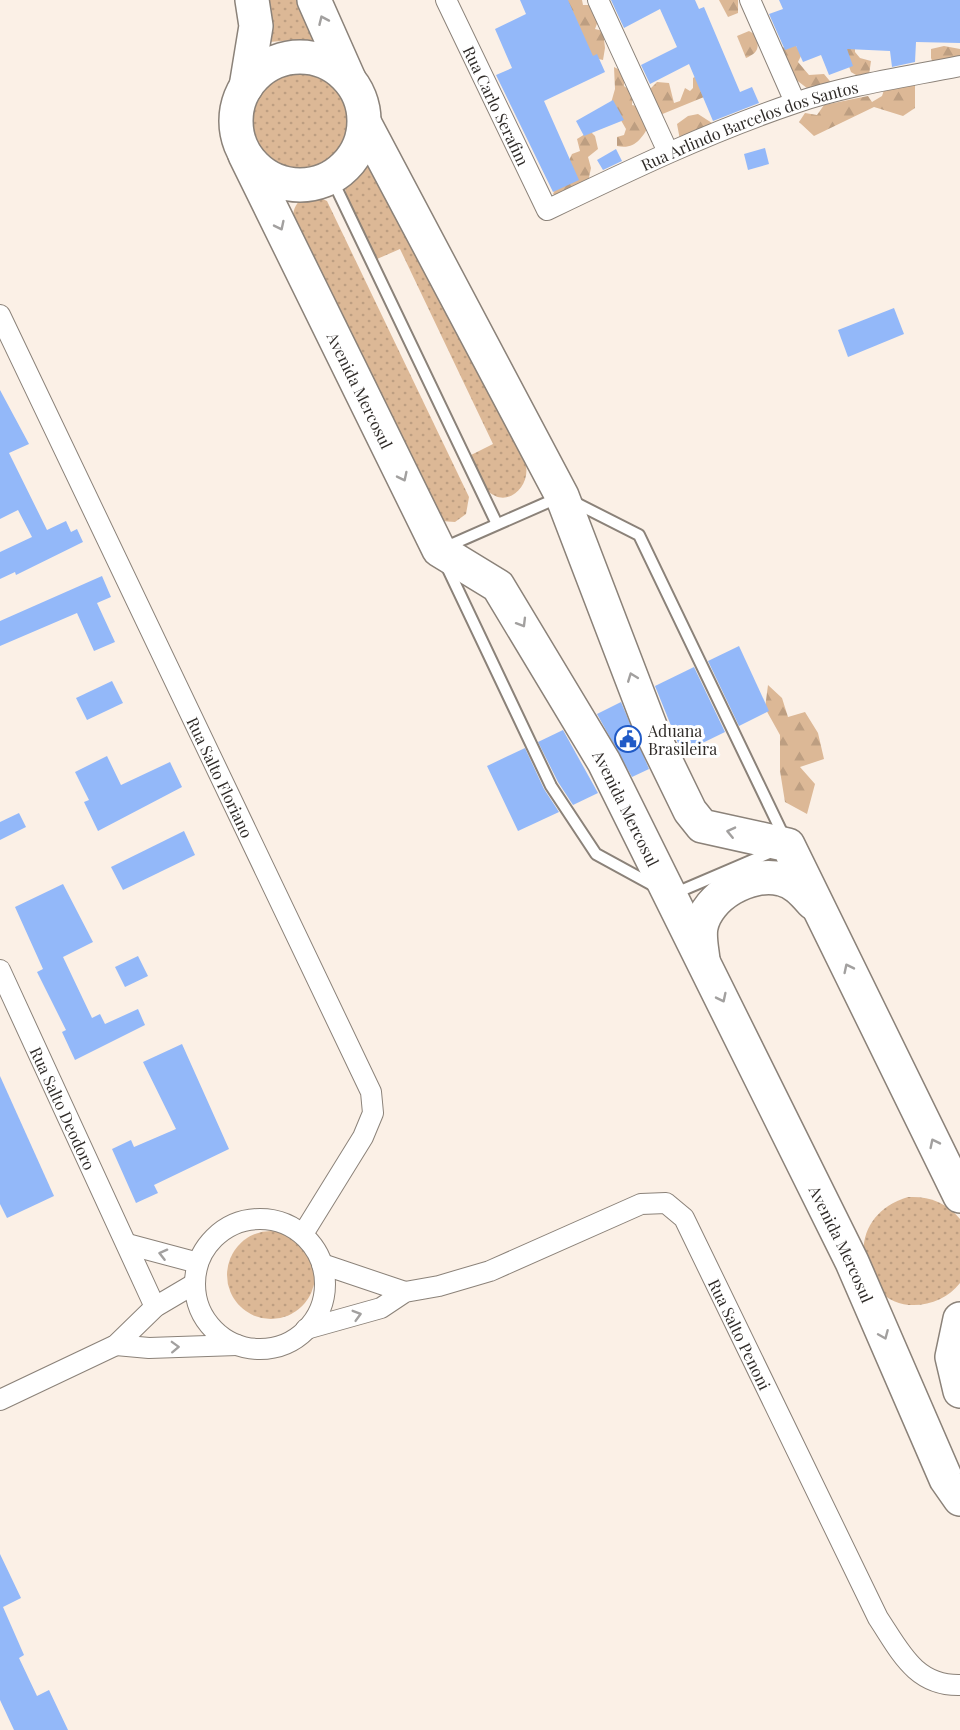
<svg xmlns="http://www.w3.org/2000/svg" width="960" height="1730" viewBox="0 0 960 1730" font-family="'Playfair Display',serif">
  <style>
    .grass { fill: url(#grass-dots) }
    .forest { fill: url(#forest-firs) }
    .building { fill: #93b8f9 }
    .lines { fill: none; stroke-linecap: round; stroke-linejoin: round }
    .lane-casing { stroke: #8b8279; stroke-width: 14 }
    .street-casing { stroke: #8b8279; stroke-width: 22 }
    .highway-casing { stroke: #8b8279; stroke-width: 36 }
    .lane { stroke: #fff; stroke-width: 10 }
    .street { stroke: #fff; stroke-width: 20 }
    .highway { stroke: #fff; stroke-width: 33 }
    .oneway { stroke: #a2a09f }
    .labels { text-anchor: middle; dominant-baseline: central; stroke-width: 6; stroke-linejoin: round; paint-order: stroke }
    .street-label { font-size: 16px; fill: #302c29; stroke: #fff }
    .poi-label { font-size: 16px; fill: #302c29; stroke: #fff; text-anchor: start }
  </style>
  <defs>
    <pattern id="grass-dots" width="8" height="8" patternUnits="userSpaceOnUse" patternTransform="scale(1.5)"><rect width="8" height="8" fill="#dcb896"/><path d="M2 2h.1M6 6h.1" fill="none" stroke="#bd9e81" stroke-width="1.8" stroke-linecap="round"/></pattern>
    <pattern id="forest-firs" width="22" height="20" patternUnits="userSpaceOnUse" patternTransform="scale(1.5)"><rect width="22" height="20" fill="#dcb896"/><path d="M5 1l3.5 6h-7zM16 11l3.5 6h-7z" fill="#bd9e81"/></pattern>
  </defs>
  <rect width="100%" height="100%" fill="#fbf0e6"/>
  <g class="grass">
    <path d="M265,0h42l9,43 -21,-3 -26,2z"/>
    <circle cx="301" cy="118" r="53"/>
    <path d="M366,158l13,1 147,307c4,21 -20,44 -39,24 -7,-9 -11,-24 -16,-35l22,-11 -93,-195 -23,10c-7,-14 -37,-63 -31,-75 6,-9 16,-15 20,-26z"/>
    <path d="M316,196l11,5 142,296 -3,17 -11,8 -14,-1 -148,-301c-1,-15 8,-25 23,-24z"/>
    <path d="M908,1197c21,-1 38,5 52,22v64c-18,24 -61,32 -82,6 -28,-36 -14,-79 30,-92z"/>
    <circle cx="271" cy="1275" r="44"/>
  </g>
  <g class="forest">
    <path d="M552,0h30l1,5h14l2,13 -4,11 8,2 2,17 -2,12 -13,-3z"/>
    <path d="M719,0h19v13l-10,4z"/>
    <path d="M749,31l7,4c3,13 3,17 -10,23l-9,-22z"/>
    <path d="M792,41l10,13 -4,8 11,13 15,-1 10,12 -22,6 -22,-17 -14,-22z"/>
    <path d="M855,46v6l5,6 11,3 -2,14 -8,3 -10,-6 -8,-22z"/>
    <path d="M944,46l16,3v14l-25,5 -4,-10v-9z"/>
    <path d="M614,67l10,5v14l9,7 -1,12 9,2 9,17c-8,14 -15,26 -33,22v-9l7,-2 2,-6 -15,-26 4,-14z"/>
    <path d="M700,74l4,23 -44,18 -13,-23 10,-10 12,1 5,20 6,-2 5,-13 5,3 3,-3v-10z"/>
    <path d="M915,80v28l-12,8 -29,-9 -60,29 -15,-14 6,-9 12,2 7,-10 44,-9 4,6 10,-6 2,-6z"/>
    <path d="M698,114l14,9 -5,10 -27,7 -3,-16 11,-8z"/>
    <path d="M590,131l5,5 3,13 -10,8 3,11 -4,19 -27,10 -7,-3 19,-40 8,-3 -3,-12z"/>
    <path d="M768,685l14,13 6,19 17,-5 13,21 6,26 -24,8 15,17 -8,30 -22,-12 -5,-31v-36l-15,-27z"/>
  </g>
  <g class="building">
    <path d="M520,0h48l25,56 4,-2 8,18 -61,29 35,79 -26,12 -57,-117 16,-7 -17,-39 31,-15z"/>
    <path d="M611,0h84l4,9 5,-2 36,85 12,-5 7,16 -46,18 -24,-57 -39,20 -9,-19 36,-18 -17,-38 -36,19z"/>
    <path d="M779,0h181v43l-44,-1 -1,20 -23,5 -2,-16 -43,-2 6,17 -24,9 -8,-20 -18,7 -7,-16 -11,4 -16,-36 14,-5z"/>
    <path d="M613,100l11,20 -40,16 -8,-15z"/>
    <path d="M765,148l4,16 -21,6 -4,-16z"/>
    <path d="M616,149l6,12 -19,9 -6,-10z"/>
    <path d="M894,308l10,26 -56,23 -10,-27z"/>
    <path d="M0,390l29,54 -20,9 38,77 19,-9 5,11 6,-3 6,13 -67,33 -1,-3 -15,7v-27l32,-15 -14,-27 -18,9z"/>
    <path d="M102,576l9,21 -14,6 18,39 -21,9 -17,-38 -77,33v-25z"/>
    <path d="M739,646l30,65 -30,15 -31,-65z"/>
    <path d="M694,667l31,65 -43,21 -27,-67z"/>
    <path d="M112,681l11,22 -36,17 -11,-22z"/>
    <path d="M621,702l28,67 -17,8 -35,-63z"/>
    <path d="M563,730l35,63 -25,12 -15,-23 -20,-40z"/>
    <path d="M525,748l19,41 15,23 -41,19 -31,-65z"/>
    <path d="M107,756l14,29 49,-23 12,25 -84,44 -14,-29 5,-2 -14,-28z"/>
    <path d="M19,813l7,14 -26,13v-18z"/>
    <path d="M184,831l11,24 -72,35 -12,-23z"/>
    <path d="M63,884l30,58 -30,15 29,61 8,-4 5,10 33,-15 7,16 -70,35 -13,-28 4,-2 -29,-58 6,-3 -28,-62z"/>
    <path d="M138,956l10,20 -23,11 -10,-20z"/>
    <path d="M182,1044l47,105 -75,36 4,8 -22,10 -24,-54 19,-9 3,7 42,-18 -33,-67z"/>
    <path d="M0,1076l54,120 -47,22 -7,-14z"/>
    <path d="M0,1554l21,44 -18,9 21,48 -5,3 18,38 12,-6 19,40h-54l-14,-30z"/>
  </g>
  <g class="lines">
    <defs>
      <g id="lane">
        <path d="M331,177l166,347"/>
        <path d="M562,496l77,39 149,310 -117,50 -75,-41 -45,-68 -112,-236z"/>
      </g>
      <g id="street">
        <path id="s1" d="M446,0l101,210c81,-39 162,-78 248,-107 53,-18 110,-26 165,-37"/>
        <path d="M598,0l70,152"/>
        <path d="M750,0l45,102"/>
        <path id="s2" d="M0,315l371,777 2,21 -10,24 -60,97"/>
        <path id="s3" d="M0,970l155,337"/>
        <circle cx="260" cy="1284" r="65"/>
        <path d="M127,1244l71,19"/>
        <path d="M322,1264l83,28"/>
        <path id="s4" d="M306,1329l75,-21 24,-16 34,-6 51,-15 151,-67 25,-1 18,15 194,400c22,33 37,68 82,67"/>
        <path d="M116,1345l33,3 88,-3"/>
        <path d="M0,1400l116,-55 39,-38 39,-23"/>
      </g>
      <g id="highway">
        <path d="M314,0l35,79"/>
        <circle cx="300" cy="121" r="64"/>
        <path d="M246,87l10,-61 -4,-26"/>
        <path d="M365,124l197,372 93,243 35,72 12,15 86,19 172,351"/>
        <path id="s5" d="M245,155l194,395 59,36 106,176 248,500 94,217 14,20"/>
        <path d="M703,960c-1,-10 -4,-23 -2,-33 6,-31 49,-56 80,-48 14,3 23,14 32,24"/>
        <path d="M960,1319l-8,38 8,34"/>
      </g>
    </defs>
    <use href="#lane" class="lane-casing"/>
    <use href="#street" class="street-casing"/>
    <use href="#highway" class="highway-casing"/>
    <use href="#lane" class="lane"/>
    <use href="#street" class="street"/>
    <use href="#highway" class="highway"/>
  </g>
  <defs><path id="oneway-chevron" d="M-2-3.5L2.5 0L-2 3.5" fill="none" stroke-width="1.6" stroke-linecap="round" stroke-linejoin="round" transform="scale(1.5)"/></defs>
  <g class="oneway">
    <use href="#oneway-chevron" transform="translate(323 20) rotate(-114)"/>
    <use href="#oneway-chevron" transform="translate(280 226) rotate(64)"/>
    <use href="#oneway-chevron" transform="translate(403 477) rotate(64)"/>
    <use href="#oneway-chevron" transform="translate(522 623) rotate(59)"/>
    <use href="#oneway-chevron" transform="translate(632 677) rotate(-111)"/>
    <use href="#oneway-chevron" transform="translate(731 832) rotate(-167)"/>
    <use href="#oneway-chevron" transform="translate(848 968) rotate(-116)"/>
    <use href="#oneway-chevron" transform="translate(722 998) rotate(64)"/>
    <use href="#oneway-chevron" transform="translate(934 1143) rotate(-116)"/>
    <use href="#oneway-chevron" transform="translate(163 1254) rotate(-166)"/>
    <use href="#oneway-chevron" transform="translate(357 1315) rotate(-16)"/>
    <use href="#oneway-chevron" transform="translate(884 1335) rotate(67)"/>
    <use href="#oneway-chevron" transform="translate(175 1347) rotate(-2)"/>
  </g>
  <defs>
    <symbol id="civic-ring" viewBox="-11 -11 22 22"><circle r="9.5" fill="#fff" stroke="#205ac6" stroke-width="1.5"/><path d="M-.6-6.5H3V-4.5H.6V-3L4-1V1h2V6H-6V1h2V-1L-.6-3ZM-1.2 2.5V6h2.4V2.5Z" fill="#205ac6"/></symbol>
  </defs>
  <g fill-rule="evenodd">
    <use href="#civic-ring" x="613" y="724" width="30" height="30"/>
  </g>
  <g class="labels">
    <g class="street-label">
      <text stroke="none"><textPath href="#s1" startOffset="117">Rua Carlo Serafim</textPath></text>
      <text stroke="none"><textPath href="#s1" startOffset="453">Rua Arlindo Barcelos dos Santos</textPath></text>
      <text stroke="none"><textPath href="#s5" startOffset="262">Avenida Mercosul</textPath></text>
      <text stroke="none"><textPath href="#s2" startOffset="512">Rua Salto Floriano</textPath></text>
      <text stroke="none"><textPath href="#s5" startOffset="766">Avenida Mercosul</textPath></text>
      <text stroke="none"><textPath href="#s3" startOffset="152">Rua Salto Deodoro</textPath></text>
      <text stroke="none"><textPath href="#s5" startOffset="1252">Avenida Mercosul</textPath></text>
      <text stroke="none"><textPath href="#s4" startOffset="537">Rua Salto Penoni</textPath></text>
    </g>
    <g class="poi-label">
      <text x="648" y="730">Aduana<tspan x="648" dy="18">Brasileira</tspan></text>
    </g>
  </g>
</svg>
